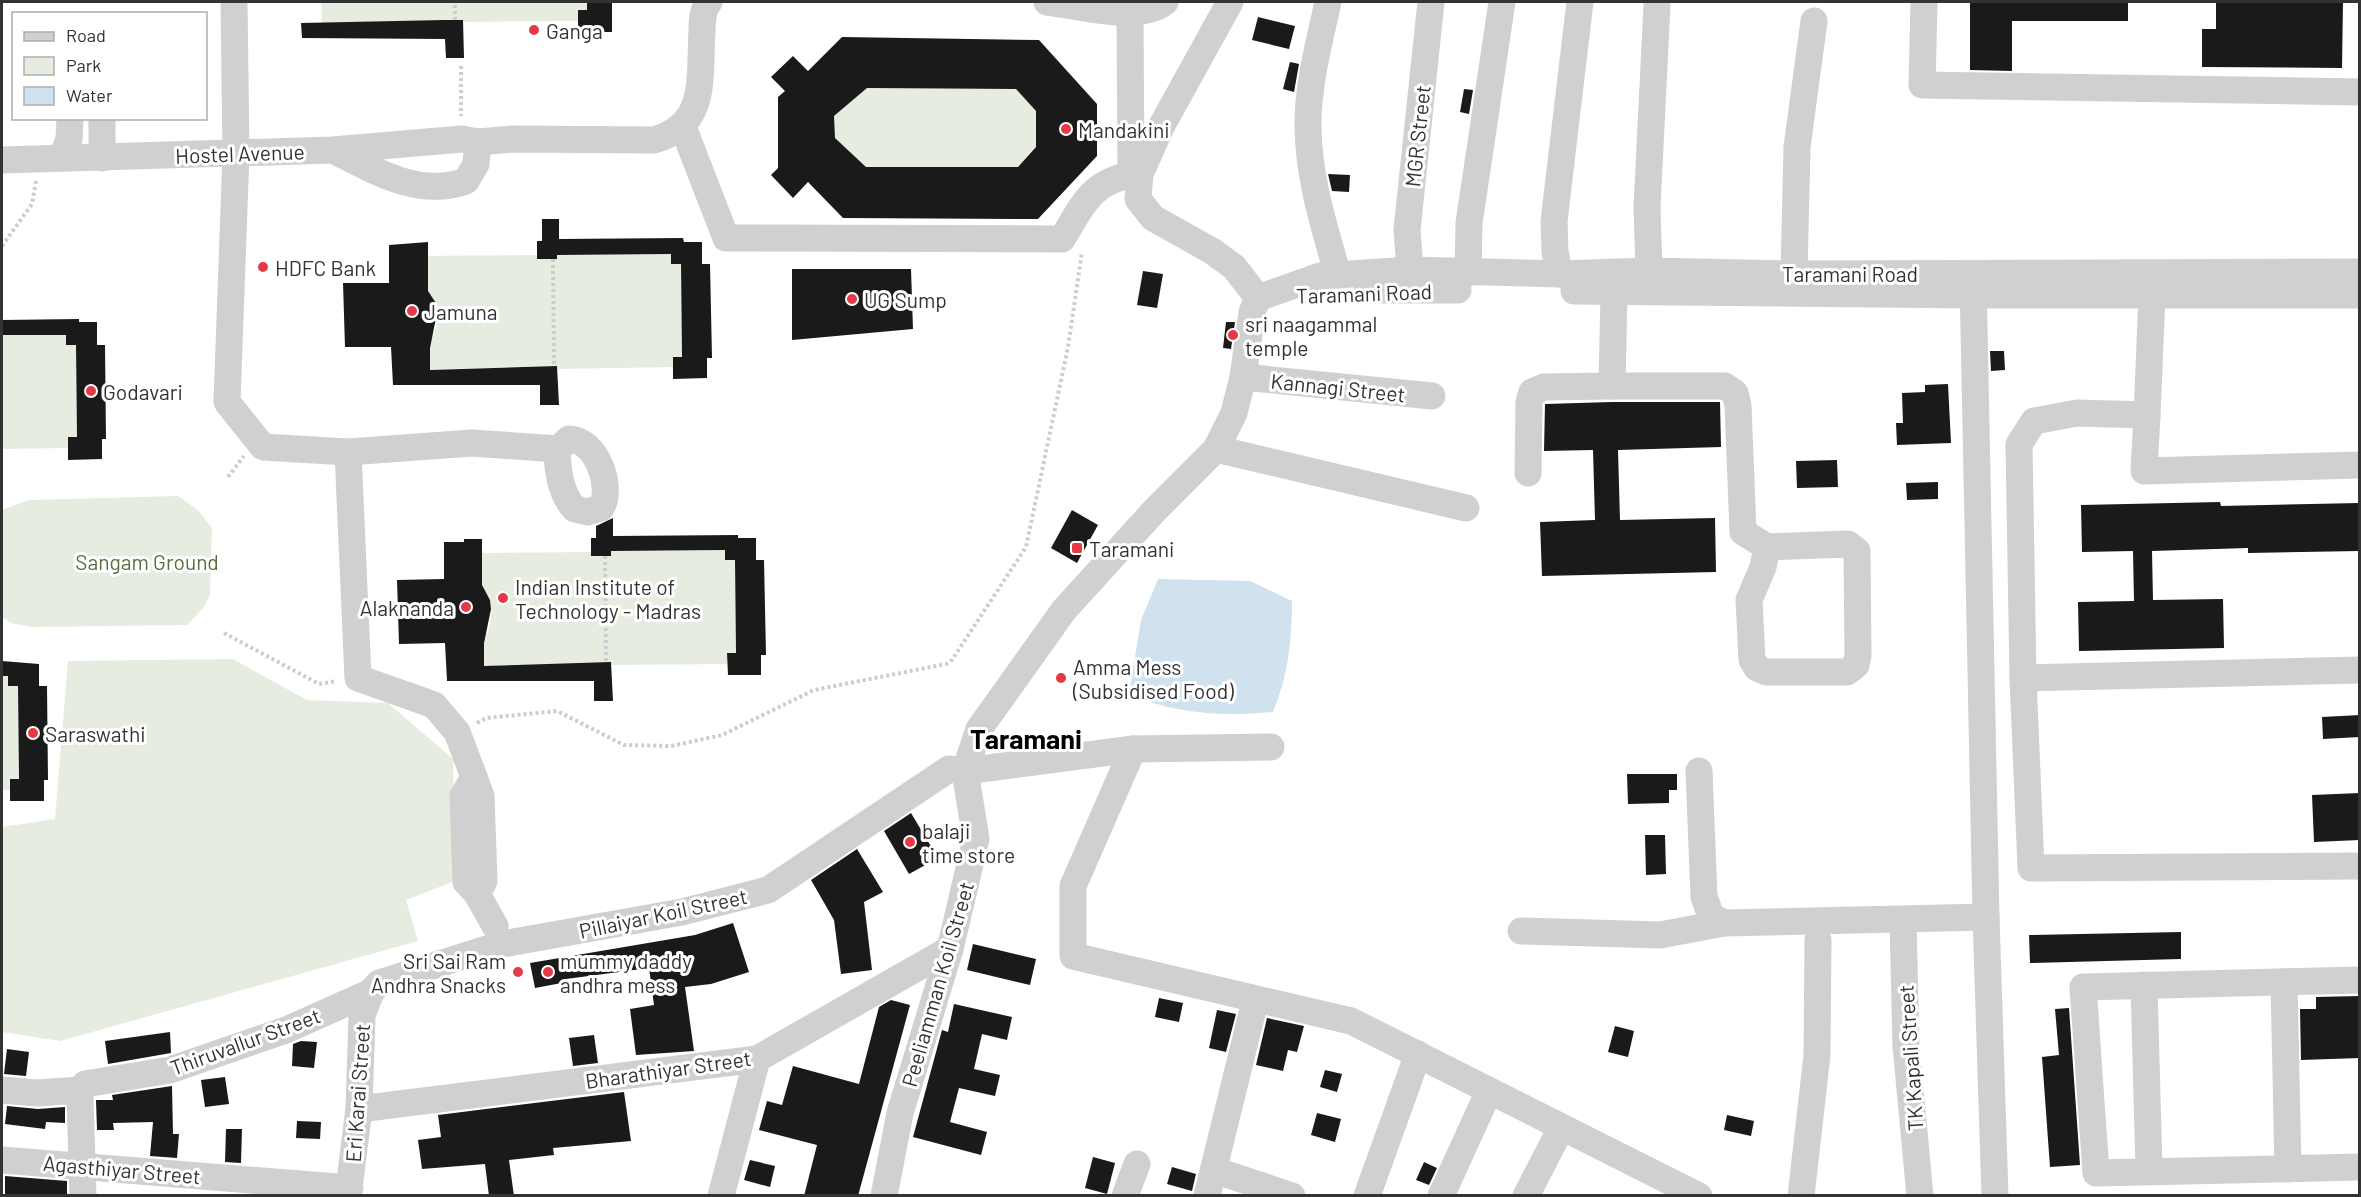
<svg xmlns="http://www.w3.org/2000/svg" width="2361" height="1197" viewBox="0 0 2361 1197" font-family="Barlow,sans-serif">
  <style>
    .green { fill: #e6ecdf }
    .water { fill: #cfe2ee }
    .building { fill: #1a1a1a; fill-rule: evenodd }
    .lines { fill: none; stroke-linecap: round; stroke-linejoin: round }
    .path { stroke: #cdcdcd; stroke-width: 4; stroke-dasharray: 3 3; stroke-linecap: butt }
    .minor { stroke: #d0d0d0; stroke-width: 27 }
    .poi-dot { fill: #e63946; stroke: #fff; stroke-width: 2 }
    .labels { text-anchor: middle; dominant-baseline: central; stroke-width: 6; stroke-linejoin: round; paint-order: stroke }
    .poi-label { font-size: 21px; fill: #333; stroke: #fff; text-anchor: start }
    .street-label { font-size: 21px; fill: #333; stroke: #fff }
    .park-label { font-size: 21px; fill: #56703f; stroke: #fff }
    .district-label { font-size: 27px; font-weight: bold; fill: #000; stroke: #fff }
  </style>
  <rect width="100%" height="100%" fill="#fff"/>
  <g class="green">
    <path d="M321,2h266v8h-9v11l-115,1 -1,-2h-18l-122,3z"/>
    <path d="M867,88l149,1 30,33h-10v13h10l-28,32h-152l-31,-29 -1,-22z"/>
    <path d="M671,254v10h10l1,93h-9v10l-116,2 -3,-3 -137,4 13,-33 4,-1c3,-12 8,-35 -6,-42v-12h-12v-26l121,-1v4h20v-4z"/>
    <path d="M2,335h64l10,10 1,92 -9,11 -66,1z"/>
    <path d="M178,496l20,14 14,18 -2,67 -6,12 -17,18 -155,2 -21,-4 -9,-6v-107l27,-10z"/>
    <path d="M725,550v10h10l1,93h-9v11l-116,1v-2l-140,4 13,-34h4c3,-13 8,-37 -6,-42v-12l-12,-1v-25l121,-1v4h14l6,-5z"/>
    <path d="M233,659l74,41 81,3 65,56 2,122 -49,19 12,41 -358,100 -58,-9v-205l53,-8 13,-158z"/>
    <path d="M2,676h6v10h10l1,93h-9v11h-8z"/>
  </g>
  <path class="water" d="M1158,579l92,2 42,20c0,39 -4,75 -19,111 -48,5 -99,2 -144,-18l12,-74z"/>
  <g class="building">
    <path d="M587,2h25v30h-34v-22h9z"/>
    <path d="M1970,2h158v19h-116v50l-42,-1z"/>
    <path d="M2216,2h127l-1,66 -140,-1v-38h14z"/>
    <path d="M1258,17l37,9 -6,23 -37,-9z"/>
    <path d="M444,20h19l1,38h-18l-1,-19 -143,-1 -1,-15z"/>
    <path d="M842,37l197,3 58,64v52l-59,63 -195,-1 -35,-36 -15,16 -22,-23 7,-7v-71l7,-6 -14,-14 22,-21 15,15zM867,88l149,1 20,22v36l-18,20h-152l-31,-29 -1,-22z"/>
    <path d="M1290,62l9,2 -5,28 -11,-3z"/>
    <path d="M1464,89l9,1 -4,24 -9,-2z"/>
    <path d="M1328,174l22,1 -1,17 -17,-1z"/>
    <path d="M542,219h17v20l124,-1 1,4h18v22h8l2,94h-5v20l-34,1v-22h9l-1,-93h-10v-10l-114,1v4h-20v-18h5z"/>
    <path d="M428,242v49l8,12 1,10 -7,35v22l127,-4 2,39h-19v-20h-147l-2,-38h-46l-2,-64h46v-38z"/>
    <path d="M792,269h119l2,60 -121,11z"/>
    <path d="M1143,271l20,3 -6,34 -20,-3z"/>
    <path d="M79,319v3h18v23h8l1,94h-4v20l-34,1v-23h9l-1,-92h-10v-10h-64v-15z"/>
    <path d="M1226,322h9l-4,27 -8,-1z"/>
    <path d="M1990,351h14l1,19 -14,1z"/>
    <path d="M1948,384l3,59 -54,2 -1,-22h7l-1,-30 23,-1v-7z"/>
    <path d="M1612,402h108l1,45 -103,3 2,70 95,-2 1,54 -174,4 -2,-54 55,-2 -2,-70 -49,1 1,-47z"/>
    <path d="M1837,460l1,27 -41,1 -1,-27z"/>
    <path d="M1938,482v17l-31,1 -1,-17z"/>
    <path d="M2220,502l1,4 139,-3v48l-112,2v-5l-96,3 1,49 70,-1 1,49 -145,3 -1,-49 56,-1 -1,-50 -51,1 -1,-47z"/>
    <path d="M1072,510l26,15 -21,38 -26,-15z"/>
    <path d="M613,518v18l125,-1v3h18v22h8l2,95h-5v20h-33l-1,-22h9l-1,-93h-10v-10l-114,1v5h-20v-18h5v-12z"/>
    <path d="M464,539h18v46l8,15 1,9 -7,34v23l127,-4 2,39h-19v-20h-147l-2,-38 -46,1 -2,-64 47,-1v-37h20z"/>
    <path d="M2,661l37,3v22h8l1,94h-4v21h-34v-22h9l-1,-93h-10v-10h-6z"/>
    <path d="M2360,715v22l-37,2 -1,-22z"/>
    <path d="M1627,774h50v16h-8v13l-41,1z"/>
    <path d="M2360,793v47l-46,2 -2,-47z"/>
    <path d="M911,813l27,45 -29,16 -25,-43z"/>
    <path d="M1645,835h20l1,39 -20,1z"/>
    <path d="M857,849l26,43 -19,10 8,68 -31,4 -7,-54 -23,-40z"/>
    <path d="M733,923l16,49 -38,12 -26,3 9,64 -58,4 -6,-46 24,-4 -5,-37 -83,11 1,3 -32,6 -5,-25 165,-28z"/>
    <path d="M2181,932v27l-151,4 -1,-28z"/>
    <path d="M973,944l63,15 -6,26 -63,-15z"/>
    <path d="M2360,996v62l-59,2 -1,-51h16v-12z"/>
    <path d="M1159,998l24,5 -4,19 -24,-5z"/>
    <path d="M891,1000l19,5 -52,191h-54l13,-51 -58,-15 8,-29 15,4 11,-39 66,18 20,-77z"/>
    <path d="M954,1004l58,13 -5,23 -25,-6 -8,35 26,6 -5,21 -36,-8 -9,34 37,10 -6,23 -68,-18 29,-107 6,2z"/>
    <path d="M2069,1008l11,157 -30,2 -8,-110 17,-2 -4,-46z"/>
    <path d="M1217,1010l19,4 -10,38 -17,-4z"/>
    <path d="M1267,1018l37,8 -7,26 -9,-2 -5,21 -27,-6z"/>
    <path d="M1615,1026l19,5 -6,26 -20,-5z"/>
    <path d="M170,1032l1,21 -63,11 -3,-23z"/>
    <path d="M594,1035l4,28 -25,3 -4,-28z"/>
    <path d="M301,1041l16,1 -3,26 -22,-2 1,-22z"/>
    <path d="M7,1049l22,3 -3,24 -22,-2z"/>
    <path d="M1325,1070l17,4 -5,18 -17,-5z"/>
    <path d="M225,1077l4,27 -24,3 -4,-27z"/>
    <path d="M172,1086l1,48h6l-2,24 -27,-2 3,-34 -40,1 1,7h-17l-1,-30h17l-1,-5z"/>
    <path d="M624,1092l7,49 -78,7 1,7 -45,5 5,36h-25l-4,-32 -63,5 -4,-29 23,-3 -3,-22z"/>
    <path d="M7,1106l31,3 27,-2v16l-19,-1 -1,7 -40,-5z"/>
    <path d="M1317,1113l24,6 -6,23 -24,-7z"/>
    <path d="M1727,1115l27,6 -3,15 -27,-6z"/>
    <path d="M297,1121l24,1 -1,17 -24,-1z"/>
    <path d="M226,1129h16l-1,34 -16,-1z"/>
    <path d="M1093,1157l22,6 -8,31 -22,-6z"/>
    <path d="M750,1160l25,6 -5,21 -26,-7z"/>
    <path d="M1424,1162l13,6 -8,17 -13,-5z"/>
    <path d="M1172,1167l24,7 -4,17 -25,-7z"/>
    <path d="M5,1176l62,5v15h-62z"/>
  </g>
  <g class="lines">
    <g class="path">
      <path d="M455,20v-18"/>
      <path d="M461,66v50"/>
      <path d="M2,246l30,-42 4,-23"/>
      <path d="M553,259l1,107"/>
      <path d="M228,477l16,-21"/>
      <path d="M605,556l1,107"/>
      <path d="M224,633l95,51 18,-3"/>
      <path d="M477,723l9,-5 71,-7 67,34 47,1 51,-11 92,-45 132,-26 6,-4 74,-113 42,-200 14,-95"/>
    </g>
    <g class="minor">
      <path d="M234,2l2,151 -9,249 36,45 85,5 124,-9 86,6"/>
      <path d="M1047,2c32,4 93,21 118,0"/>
      <path d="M1230,2l-69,125 -21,47 -2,25 15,19 59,33 22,16 24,31"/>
      <path d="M1328,2c-8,37 -19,78 -20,117 -1,53 15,105 30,156"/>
      <path d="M1924,2l-2,83 438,7"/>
      <path d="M102,118v40"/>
      <path d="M683,127l43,111 336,1c20,-32 28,-57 69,-64l-1,-162"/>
      <path d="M333,150c41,21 87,48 133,31l10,-17 2,-22"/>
      <path d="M62,158l7,-19 1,-21"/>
      <path d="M2,160l331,-10 129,-11 16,3 35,-3 141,1c54,-15 45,-61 48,-108 0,-11 0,-22 7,-30"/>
      <path d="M1410,270l-3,-40 24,-228"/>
      <path d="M1649,271l-2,-64 10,-202"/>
      <path d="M1468,273l1,-50 33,-221"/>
      <path d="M1560,274l-5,-22 -1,-31 26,-219"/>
      <path d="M1794,274l3,-127 17,-126"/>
      <path d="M1973,279l13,638 9,279"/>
      <path d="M1367,290h91"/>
      <path d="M1574,291l401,4h385"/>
      <path d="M2152,295l-5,120 -70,-2 -43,8 -15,23 4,234 8,190 329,-2"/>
      <path d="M1258,298l62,-22 90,-6 150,4 89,-3 145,3 566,-2"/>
      <path d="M1243,377l189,19"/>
      <path d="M1612,386h113l10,7 3,12 5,127 24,15 -4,20 -14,33 3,60 5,8 9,4h81l9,-7 2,-10 -1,-104 -9,-7 -81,3"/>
      <path d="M2147,415l-3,56 216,-6"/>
      <path d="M569,439c27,0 45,48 32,69l-14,4 -12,-3c-14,-13 -19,-43 -17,-60z"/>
      <path d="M1216,449l250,59"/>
      <path d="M348,452l10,226 76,27 23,27 17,45"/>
      <path d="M1528,473l1,-71 3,-10 12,-5 68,-1 2,-95"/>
      <path d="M2023,678l337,-8"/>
      <path d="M1133,749l-60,137v70l278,65 348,175"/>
      <path d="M1699,771l5,126 7,19 13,7 262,-6"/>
      <path d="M477,894l7,-13 -3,-85 -7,-19 -11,19 3,86 11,12 18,32"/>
      <path d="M1903,921l3,125 14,150"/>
      <path d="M1521,931l139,4 64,-12"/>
      <path d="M2360,980l-277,7 13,186 264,-6"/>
      <path d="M2284,982l4,187"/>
      <path d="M2144,985l5,185"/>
      <path d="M2,1090l35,3 44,-3"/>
      <path d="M359,1109l398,-50 193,-110"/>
      <path d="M2,1160l348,28"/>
      <path d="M1214,1170l78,26"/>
      <path d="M83,1196l-3,-98 1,-8 4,-6 85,-14 116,-40 85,-38"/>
      <path d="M348,1196l11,-87 3,-94 9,-23 8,-9 123,-39 180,-32 86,-22 181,-121 16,2 168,-22 138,-2"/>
      <path d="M721,1196l36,-137"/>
      <path d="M884,1196l16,-83 50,-164 26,-110 -11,-68 14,-42 85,-119 92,-101 60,-60 18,-36 9,-36 9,-65 6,-14"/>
      <path d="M1125,1196l12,-32"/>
      <path d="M1207,1196l48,-195"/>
      <path d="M1367,1196l51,-142"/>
      <path d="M1441,1196l48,-105"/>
      <path d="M1526,1196l35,-68"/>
      <path d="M1801,1196l16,-141 1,-115"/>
    </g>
  </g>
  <g class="poi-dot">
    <circle cx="534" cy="30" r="6"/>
    <circle cx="1066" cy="129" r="6"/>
    <circle cx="263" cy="267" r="6"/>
    <circle cx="852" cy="299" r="6"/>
    <circle cx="412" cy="311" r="6"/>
    <circle cx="1233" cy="335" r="6"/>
    <circle cx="91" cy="391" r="6"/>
    <rect x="1071" y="542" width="12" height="12" rx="3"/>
    <circle cx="503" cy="598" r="6"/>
    <circle cx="466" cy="607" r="6"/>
    <circle cx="1061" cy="678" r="6"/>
    <circle cx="33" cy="733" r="6"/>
    <circle cx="910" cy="842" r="6"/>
    <circle cx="518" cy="972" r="6"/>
    <circle cx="548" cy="972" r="6"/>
  </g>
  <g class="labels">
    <g class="poi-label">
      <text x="546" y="30">Ganga</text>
      <text x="1078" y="129">Mandakini</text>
      <text x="275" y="267">HDFC Bank</text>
      <text x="864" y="299">UG Sump</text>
      <text x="424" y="311">Jamuna</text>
      <text x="1245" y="323">sri naagammal<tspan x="1245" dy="24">temple</tspan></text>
      <text x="103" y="391">Godavari</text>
      <text x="1089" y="548">Taramani</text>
      <text x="515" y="586">Indian Institute of<tspan x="515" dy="24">Technology - Madras</tspan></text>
      <text x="454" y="607" text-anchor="end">Alaknanda</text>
      <text x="1073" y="666">Amma Mess<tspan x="1073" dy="24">(Subsidised Food)</tspan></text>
      <text x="45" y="733">Saraswathi</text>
      <text x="922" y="830">balaji<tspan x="922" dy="24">time store</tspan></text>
      <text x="506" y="960" text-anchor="end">Sri Sai Ram<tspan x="506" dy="24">Andhra Snacks</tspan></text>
      <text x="560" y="960">mummy daddy<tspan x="560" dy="24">andhra mess</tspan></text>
    </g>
    <g class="street-label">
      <text transform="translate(1417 136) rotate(-84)">MGR Street</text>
      <text transform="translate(240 153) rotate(-2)">Hostel Avenue</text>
      <text x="1850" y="273">Taramani Road</text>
      <text transform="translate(1364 293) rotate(-2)">Taramani Road</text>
      <text transform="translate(1338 387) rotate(6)">Kannagi Street</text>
      <text transform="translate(663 913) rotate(-12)">Pillaiyar Koil Street</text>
      <text transform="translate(937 984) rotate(-74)">Peeliamman Koil Street</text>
      <text transform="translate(245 1041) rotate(-20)">Thiruvallur Street</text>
      <text transform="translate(1910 1058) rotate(-94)">TK Kapali Street</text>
      <text transform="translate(668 1069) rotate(-8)">Bharathiyar Street</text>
      <text transform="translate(357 1093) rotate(-86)">Eri Karai Street</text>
      <text transform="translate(122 1169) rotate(5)">Agasthiyar Street</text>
    </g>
    <g class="park-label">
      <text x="147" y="561">Sangam Ground</text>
    </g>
    <g class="district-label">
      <text x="1026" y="738">Taramani</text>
    </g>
  </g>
  <rect width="2361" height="1197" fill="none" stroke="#333333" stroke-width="6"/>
  <rect x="12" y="12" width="195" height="108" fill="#ffffff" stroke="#adadad" stroke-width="1.5"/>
  <rect x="24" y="32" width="30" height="9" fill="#d0d0d0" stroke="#adadad" stroke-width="1.5"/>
  <text x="66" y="42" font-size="18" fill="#333333">Road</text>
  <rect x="24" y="57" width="30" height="18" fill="#e6ecdf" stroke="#adadad" stroke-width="1.5"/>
  <text x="66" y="72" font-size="18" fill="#333333">Park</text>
  <rect x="24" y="87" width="30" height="18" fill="#cfe2ee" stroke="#adadad" stroke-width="1.5"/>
  <text x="66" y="102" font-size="18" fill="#333333">Water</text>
</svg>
